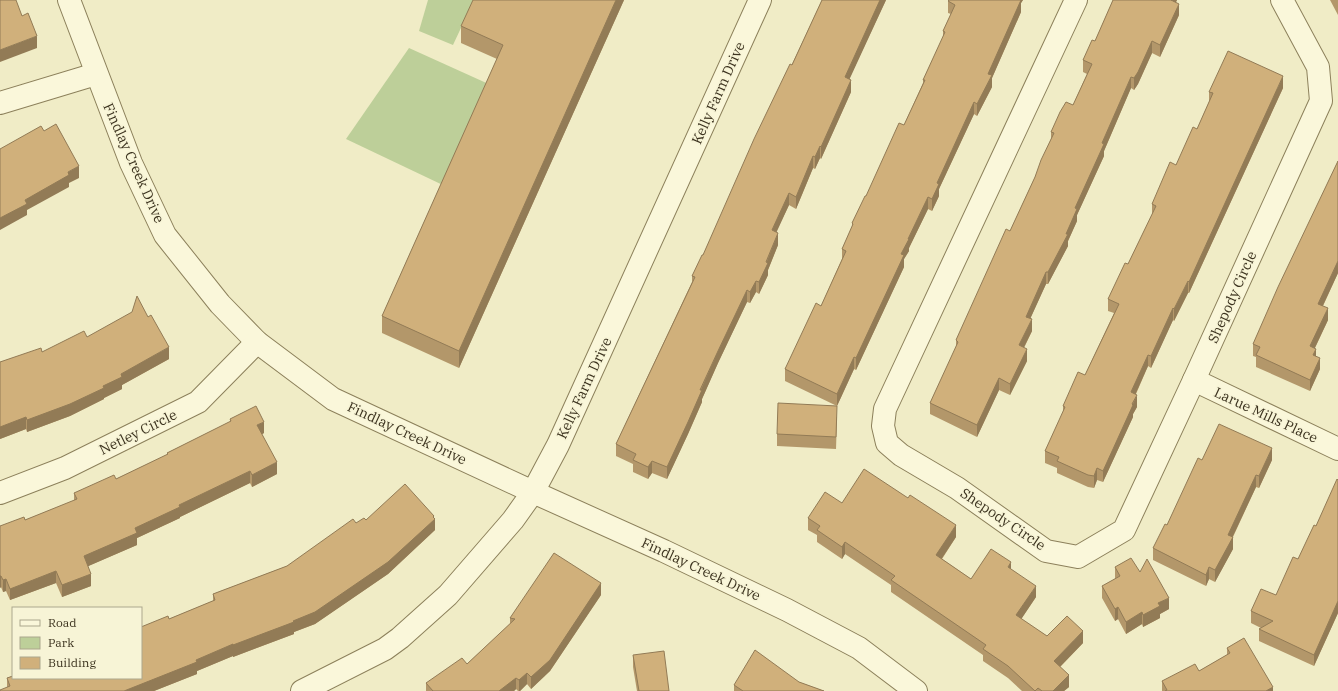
<svg xmlns="http://www.w3.org/2000/svg" width="1338" height="691" viewBox="0 0 1338 691" font-family="'IBM Plex Serif',serif">
  <style>
    .green { fill: #bdcf99 }
    .lines { fill: none; stroke-linecap: round; stroke-linejoin: round }
    .minor-casing { stroke: #8c805b; stroke-width: 24 }
    .minor { stroke: #faf7da; stroke-width: 22 }
    .wall { fill: #b3976a }
    .shaded-wall { fill: #927b56 }
    .building { fill: #d0b07b; stroke: #927b56 }
    .labels { text-anchor: middle; dominant-baseline: central; stroke-width: 3; stroke-linejoin: round; paint-order: stroke }
    .street-label { font-size: 14px; fill: #3c331f; stroke: #f7f4d6 }
  </style>
  <rect width="100%" height="100%" fill="#f0ecc6"/>
  <g class="green">
    <path d="M428,0h46l-21,45 -34,-14z"/>
    <path d="M409,48l84,38 -46,101 -101,-48z"/>
  </g>
  <g class="lines">
    <defs>
      <g id="minor">
        <path d="M69,0l62,163 34,72 55,69 37,38 76,57 200,93 131,59 123,59 72,38 57,43"/>
        <path d="M1076,0l-191,409 -2,17 4,17 14,12 56,33 89,63 32,6 46,-27 70,-150 127,-279 -3,-34 -36,-67"/>
        <path d="M0,103l96,-29"/>
        <path d="M1194,380l144,69"/>
        <path d="M0,493l65,-25 133,-66 59,-60"/>
        <path d="M302,691l83,-42 15,-11 48,-43 65,-75 20,-28 25,-47 202,-445"/>
      </g>
    </defs>
    <use href="#minor" class="minor-casing"/>
    <use href="#minor" class="minor"/>
  </g>
  <g class="wall">
    <path d="M624,0l-165,368 -77,-35v-17l115,-257 -36,-16v-17z"/>
    <path d="M822,0h64l-37,79 2,13 -30,67 -1,-1 -5,11 -2,-1 -17,41 -7,-4 -13,27 2,13 -10,25v5l-9,19 -3,-2 -6,11 -3,-1 -29,61 -16,36v3l-14,32 -21,45 -15,-6 -4,6 -15,-7v-8l-17,-8v-12l76,-162v-6l11,-21z"/>
    <path d="M949,0h74l-2,3v9l-29,66v9l-15,29 -3,-2 -35,75v7l-7,15 -4,-2 -19,39v3l-5,8v8l-48,103 -2,-1 -17,37 -52,-25v-12l36,-63 21,-47v-10l10,-22v-4l52,-98 19,-42v-3l20,-42v-7l8,-17 -3,-1v-12z"/>
    <path d="M1113,0h64l-1,2 3,13 -19,42 -8,-4 -14,31 -4,6 -3,-2 -27,63v5l-27,59v6l-9,20v5l-20,38h-2l-16,35 2,12 -8,17 3,13 -17,34 -11,-5 -22,47 -47,-23v-11l26,-55v-8l54,-109 25,-54 16,-38v-7l22,-27 14,-31 -4,-2v-12l12,-19z"/>
    <path d="M1330,0h8v15z"/>
    <path d="M1283,88l-94,205h-1l-14,28 -1,-1 -22,48 -3,-2 -12,28 1,13 -4,7v3l-30,65 -6,-2 -3,8 -6,-1 -31,-14v-5l-12,-5v-12l18,-38v-7l22,-31 29,-62 -6,-2v-12l20,-35 24,-49v-11l24,-39 21,-36 12,-27v-10z"/>
    <path d="M1338,161v112l-15,33 5,14 -13,28 1,8 4,13 -10,22 -54,-24v-10l-3,-1v-12z"/>
    <path d="M87,337l82,22 -47,26v4l-18,9v1l-34,17 -43,16 -1,-3 -26,10v-77l42,-10z"/>
    <path d="M837,417l-1,32 -59,-3v-12z"/>
    <path d="M230,419l34,14 -2,1 15,40 -25,13 -2,-4 -70,34v1l-43,20v7l-49,21 3,20 -29,11 -6,-14 -46,17 -4,-9 -3,1 -2,-5 -1,1v-62l25,-6 49,-19v-8l42,-14 51,-24v-2l63,-31z"/>
    <path d="M1202,460h70l-13,28 -3,-1 -23,50v12l-18,33 -6,-3 -3,7 -53,-26v-12l14,-23z"/>
    <path d="M1338,480v133l-24,53 -55,-25v-12l2,-1 -10,-5v-12l25,-16 22,-36 18,-33z"/>
    <path d="M842,503l114,34 -14,22 29,20 40,-10 25,28 -15,22 26,17 36,7 -23,24 9,20 -5,4h-42l-14,-13 -25,-17v-6l-92,-63v-7l-46,-31 -3,5 -25,-17v-7l-9,-5v-12z"/>
    <path d="M434,517l1,13 -47,44 -73,50 -21,8v2l-61,23v-1l-36,15v3l-43,17h-154l7,-3v-10l162,-59 44,-18v-7l74,-28 79,-46z"/>
    <path d="M1115,567l25,5 29,37 -9,5v4l-17,9 -1,-3 -16,10 -8,-15 -3,2 -13,-23v-12l13,-7z"/>
    <path d="M601,595l-51,76 -19,18 -4,-5 -7,7h-2l-2,-2 -2,2h-88v-8l41,-19 43,-40v-6z"/>
    <path d="M1227,648l46,43h-111v-10l37,-10 28,-16z"/>
    <path d="M633,655l36,36h-32l-4,-24z"/>
    <path d="M799,682l25,9h-90v-6z"/>
  </g>
  <g class="shaded-wall">
    <path d="M616,0h8l-165,368v-17z"/>
    <path d="M880,0h6l-41,89v-12z"/>
    <path d="M1018,0h5l-2,3v9l-29,66v9l-15,29v-12l11,-30z"/>
    <path d="M1172,0h5l-6,12z"/>
    <path d="M1179,4v11l-19,42v-12z"/>
    <path d="M37,36v12l-37,14v-12z"/>
    <path d="M1152,41v12l-14,31 -4,6v-12z"/>
    <path d="M1283,76v12l-94,205v-11z"/>
    <path d="M1131,77v11l-27,63v5l-27,59v6l-9,20v5l-20,38v-12l18,-38 9,-26 27,-65z"/>
    <path d="M851,80v12l-30,67v-12z"/>
    <path d="M974,102v12l-35,75v7l-7,15v-12l5,-16z"/>
    <path d="M820,146v12l-5,11v-12z"/>
    <path d="M813,156v12l-17,41v-12z"/>
    <path d="M79,166v12l-10,5v4l-42,23v5l-27,15v-12l25,-18 43,-28z"/>
    <path d="M789,193v12l-17,37v-12z"/>
    <path d="M928,197v12l-19,39v3l-5,8v8l-48,103v-12l52,-119z"/>
    <path d="M778,233v12l-10,25v5l-9,19v-12z"/>
    <path d="M1338,261v12l-20,43v-12z"/>
    <path d="M1046,272v12l-20,44v-11z"/>
    <path d="M756,281v11l-6,11v-11z"/>
    <path d="M1188,281v12l-14,28v-12z"/>
    <path d="M747,290v12l-29,61 -16,36v3l-14,32 -21,45v-12l51,-116z"/>
    <path d="M1173,308v12l-22,48v-12z"/>
    <path d="M1328,308v12l-18,38v-12z"/>
    <path d="M1032,319v12l-13,26v-12z"/>
    <path d="M169,347v12l-47,26v4l-18,9v1l-34,17 -43,16v-12l76,-34 18,-12z"/>
    <path d="M1027,349v12l-17,34v-11z"/>
    <path d="M1316,349v11l-3,-5z"/>
    <path d="M1148,355v11l-17,38v-12z"/>
    <path d="M854,357v12l-17,37v-12z"/>
    <path d="M1320,358v11l-10,22v-11z"/>
    <path d="M999,378v12l-22,47v-12z"/>
    <path d="M1137,395v12l-4,7v3l-30,65v-11z"/>
    <path d="M26,417v12l-26,10v-12z"/>
    <path d="M264,422v11l-7,4v-12z"/>
    <path d="M1272,448v12l-13,28v-12z"/>
    <path d="M652,461v12l-4,6v-12z"/>
    <path d="M277,462v12l-25,13v-12z"/>
    <path d="M1097,468v12l-3,8v-12z"/>
    <path d="M250,471v12l-70,34v1l-43,20v7l-53,23v-12l51,-28 44,-23z"/>
    <path d="M1256,475v12l-24,51 1,-1v12l-18,33v-12l13,-35z"/>
    <path d="M434,516v4l1,-1v11l-47,44 -73,50 -21,8v2l-61,23v-12l60,-24z"/>
    <path d="M956,525v12l-20,30v-12z"/>
    <path d="M845,542v12l-3,5v-12z"/>
    <path d="M1011,562v12l-3,-7z"/>
    <path d="M1209,567v12l-3,7v-11z"/>
    <path d="M56,571v12l-46,17v-11z"/>
    <path d="M91,574v12l-29,11v-12z"/>
    <path d="M0,576h1v11l-1,1z"/>
    <path d="M6,579v12l-3,1v-12z"/>
    <path d="M601,583v12l-51,76 -19,18v-12z"/>
    <path d="M1036,586v11l-20,30v-12z"/>
    <path d="M1169,598v11l-9,5v4l-17,9v-12l15,-12z"/>
    <path d="M1338,601v12l-24,53v-11z"/>
    <path d="M1118,607v12l-3,2v-12z"/>
    <path d="M1142,612v12l-16,10v-12z"/>
    <path d="M1083,631v12l-29,30v-12z"/>
    <path d="M233,644v12l-36,15v3l-43,17h-30l72,-31z"/>
    <path d="M527,673v11l-7,7h-1v-11z"/>
    <path d="M1069,675v12l-5,4h-11z"/>
    <path d="M516,678v11l-2,2h-15z"/>
    <path d="M1273,687v4h-7z"/>
  </g>
  <g class="building">
    <path d="M0,0h16l6,16 6,-3 9,23 -37,14z"/>
    <path d="M473,0h143l-157,351 -77,-35 121,-271 -42,-19z"/>
    <path d="M822,0h58l-35,77 6,3 -30,67 -1,-1 -5,11 -2,-1 -17,41 -7,-4 -17,37 6,3 -12,29 2,1 -9,19 -3,-1 -6,11 -3,-2 -29,61 -18,39h2l-14,32 -21,45 -15,-6 -4,6 -15,-7 3,-6 -20,-10 79,-167 -3,-1 10,-21h1l51,-116 36,-75 2,1z"/>
    <path d="M949,0h72l-33,74 4,1 -15,29 -3,-2 -37,81 2,1 -7,15 -4,-2 -20,42h1l-8,15 3,1 -48,103 -2,-1 -17,37 -52,-25 31,-66 5,3 25,-55 -4,-2 11,-25 -1,-1 13,-27h1l33,-73 5,2 21,-45h-2l22,-48 -2,-1 12,-26 -7,-4z"/>
    <path d="M1113,0h59h-1l8,4 -19,41 -8,-4 -14,31 -4,6 -3,-1 -29,66 2,1 -29,64 2,1 -11,25h2l-20,38h-2l-20,45 6,2 -13,26 8,4 -17,35 -11,-6 -22,47 -47,-22 28,-61 -2,-2 50,-111 4,2 25,-54 6,-17 13,-27 -3,-1 9,-20 6,-10 7,3 19,-41 -9,-4 9,-20 3,1z"/>
    <path d="M1228,51l55,25 -94,206 -1,-1 -14,28 -1,-1 -22,48 -3,-1 -17,37 6,3 -5,9 1,1 -30,66 -6,-3 -3,8 -6,-1 -31,-14 2,-4 -14,-6 20,-44 -2,-1 15,-34 7,3 34,-71 -11,-5 17,-36 3,1 28,-58 -4,-2 18,-42 6,3 17,-38 4,2 16,-36 -4,-1z"/>
    <path d="M56,124l23,42 -11,6 1,3 -44,25 2,4 -27,14v-69l41,-23 3,5z"/>
    <path d="M1338,161v100l-20,43 10,4 -18,38 6,3 -3,6 7,3 -10,22 -54,-25 4,-8 -7,-3 25,-57z"/>
    <path d="M137,296l11,21 3,-2 18,32 -48,27 1,3 -19,9 1,2 -34,16 -43,16 -1,-3 -26,10v-65l41,-14 1,4 42,-21 3,6 45,-25z"/>
    <path d="M778,403l59,3 -1,31 -59,-3z"/>
    <path d="M256,406l8,16 -7,3 20,37 -25,13 -2,-4 -71,34 1,2 -45,21 2,5 -53,23 7,18 -29,11 -6,-14 -46,18 -4,-10 -3,1 -2,-4h-1v-50l24,-9 1,3 52,-21 -3,-6 40,-18 2,4 52,-25 -1,-1 64,-32 -1,-2z"/>
    <path d="M1219,424l53,24 -13,28 -3,-1 -28,60 5,2 -18,33 -6,-3 -3,8 -53,-27 12,-24 2,1 31,-67 4,2z"/>
    <path d="M864,469l44,29 2,-3 46,30 -20,30 35,24 20,-30 20,13 -3,5 28,19 -20,29 31,21 20,-20 16,15 -29,30 15,14 -16,16h-11l-4,-3 -3,3 -27,-25 -25,-17 3,-4 -95,-65 4,-4 -50,-34 -3,5 -25,-17 3,-4 -12,-8 17,-26 17,11z"/>
    <path d="M1337,479l1,1v121l-24,54 -55,-26 14,-8 -22,-10 10,-22 15,6 17,-38 5,2 16,-34 2,1z"/>
    <path d="M405,484l29,32 -1,1 2,2 -47,43 -73,50 -22,9 1,1 -61,23v-1l-37,16 1,2 -73,29h-124v-1l10,-4 -3,-8 6,-2v2h128v-51l27,-11 1,3 46,-19 -2,-6 74,-28 66,-47 3,4 8,-5 2,2z"/>
    <path d="M554,553l47,30 -51,77 -19,17 -4,-4 -8,7 -3,-2 -17,13h-66l-7,-8 36,-25 5,6 48,-45 -5,-1z"/>
    <path d="M1131,558l9,14 7,-13 22,39 -11,5 2,3 -17,9 -1,-3 -16,10 -8,-15 -3,2 -13,-23 18,-10 -5,-9z"/>
    <path d="M1244,638l29,49 -7,4h-101l2,-1 -5,-9 33,-17 4,7 31,-18 -3,-5z"/>
    <path d="M755,650l44,32 25,9h-81l-9,-6z"/>
    <path d="M664,651l5,40h-30l-6,-36z"/>
  </g>
  <g class="labels">
    <g class="street-label">
      <text transform="translate(718 93) rotate(-66)">Kelly Farm Drive</text>
      <text transform="translate(134 163) rotate(66)">Findlay Creek Drive</text>
      <text transform="translate(1232 297) rotate(-66)">Shepody Circle</text>
      <text transform="translate(584 388) rotate(-65)">Kelly Farm Drive</text>
      <text transform="translate(1266 415) rotate(25)">Larue Mills Place</text>
      <text transform="translate(138 432) rotate(-26)">Netley Circle</text>
      <text transform="translate(407 433) rotate(25)">Findlay Creek Drive</text>
      <text transform="translate(1003 519) rotate(34)">Shepody Circle</text>
      <text transform="translate(701 569) rotate(25)">Findlay Creek Drive</text>
    </g>
  </g>
  <rect x="12" y="607" width="130" height="72" fill="#f7f4d6" stroke="#aca78d"/>
  <rect x="20" y="620" width="20" height="6" fill="#faf7da" stroke="#aca78d"/>
  <text x="48" y="627" font-size="12" fill="#3c331f">Road</text>
  <rect x="20" y="637" width="20" height="12" fill="#bdcf99" stroke="#aca78d"/>
  <text x="48" y="647" font-size="12" fill="#3c331f">Park</text>
  <rect x="20" y="657" width="20" height="12" fill="#d0b07b" stroke="#aca78d"/>
  <text x="48" y="667" font-size="12" fill="#3c331f">Building</text>
</svg>
